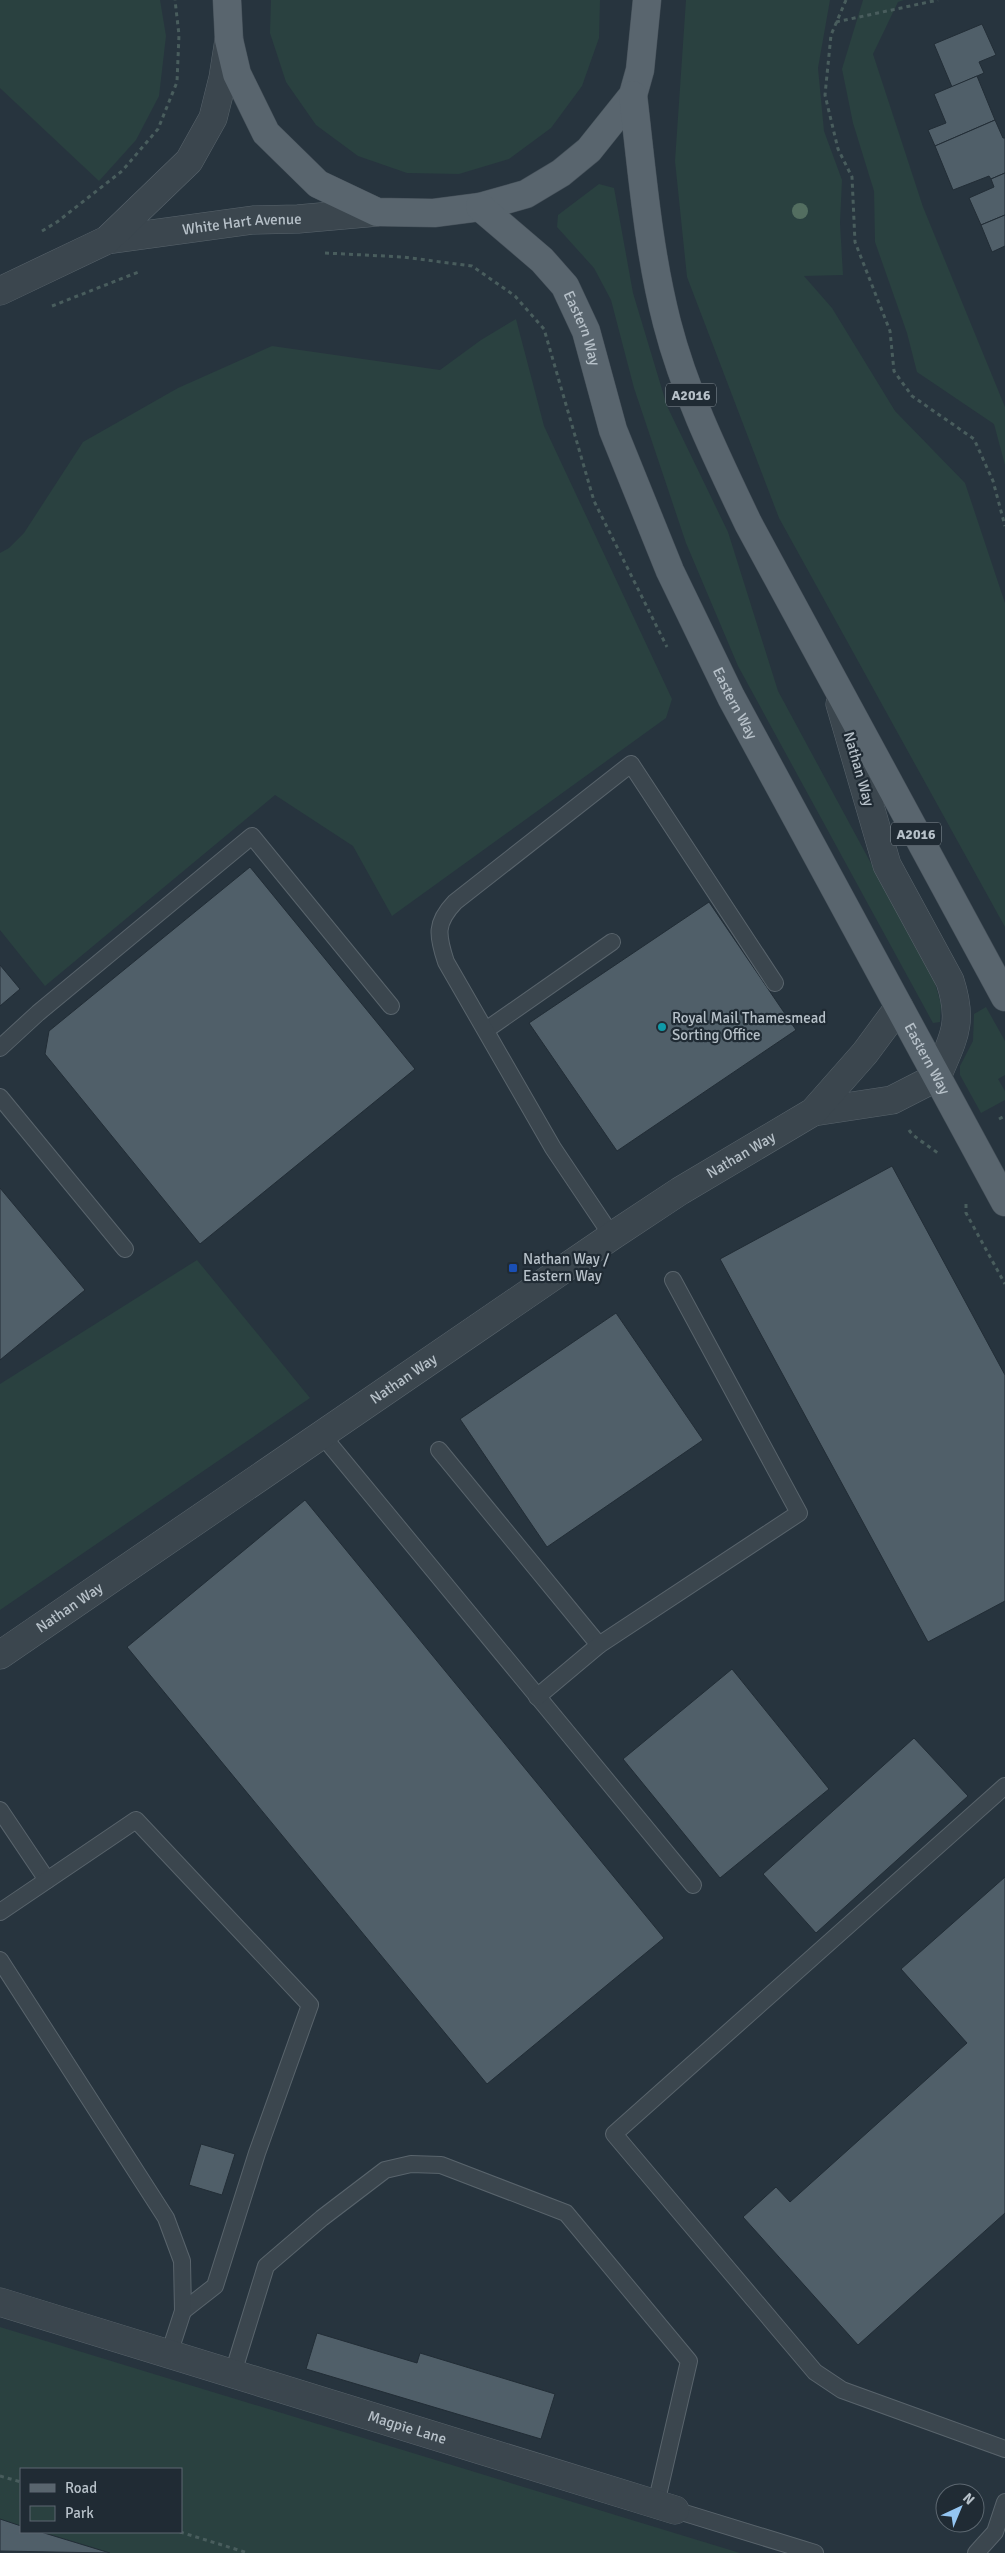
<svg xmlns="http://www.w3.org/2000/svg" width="1005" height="2553" viewBox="0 0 1005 2553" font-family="Signika,sans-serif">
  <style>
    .green { fill: #2a4140 }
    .building { fill: #505f69; stroke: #222d36 }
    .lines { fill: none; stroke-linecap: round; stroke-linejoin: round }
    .service-casing { stroke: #59646c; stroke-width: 18 }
    .minor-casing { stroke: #59646c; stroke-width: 29 }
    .tertiary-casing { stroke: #59646c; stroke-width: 29 }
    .primary-casing { stroke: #444f58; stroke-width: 29 }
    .path { stroke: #495d5d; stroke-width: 3; stroke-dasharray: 4 4; stroke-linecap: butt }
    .service { stroke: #3b464e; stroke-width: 16 }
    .minor { stroke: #3b464e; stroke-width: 28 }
    .tertiary { stroke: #3b464e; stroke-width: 28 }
    .primary { stroke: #59656e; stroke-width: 28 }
    .tree { fill: #536e60 }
    .culture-dot { fill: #0f9aa8; stroke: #202b34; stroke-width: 2 }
    .transit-dot { fill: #1a4fb4; stroke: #202b34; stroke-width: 2 }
    .labels { text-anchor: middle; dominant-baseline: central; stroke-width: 4.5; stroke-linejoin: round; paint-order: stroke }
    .shield { fill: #202b34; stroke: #8a949c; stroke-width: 1 }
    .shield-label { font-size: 14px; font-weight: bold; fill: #b7c1c9 }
    .street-label { font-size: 15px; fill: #b7c1c9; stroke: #202b34 }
    .poi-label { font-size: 15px; fill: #b7c1c9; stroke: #202b34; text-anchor: start }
  </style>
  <rect width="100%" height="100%" fill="#27343e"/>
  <g class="green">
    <path d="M0,0h160l6,36 -7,60 -23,44 -37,41 -99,-93z"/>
    <path d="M271,0h329l-1,38 -17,48 -31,42 -42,31 -50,15 -52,-1 -49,-17 -42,-31 -30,-43 -16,-49z"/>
    <path d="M686,0h144l-12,68 6,63 18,49 -2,43 3,52 -39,1 28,32 63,103 70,72 40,120v324l-226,-409 -92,-241 -12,-116z"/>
    <path d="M863,0h41l-6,2 -25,52 50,153 82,200v58l-11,-41 -77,-52 -10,-39 -32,-91 -1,-51 -21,-68 -11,-54z"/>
    <path d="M599,184l15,4 19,105 34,113 61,126 50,159 156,289 7,24 -1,18 -7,1 -195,-357 -52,-123 -52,-155 -23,-88 -17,-32 -37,-41 1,-12z"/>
    <path d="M516,319l28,107 128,273 -6,19 -274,198 -39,-70 -78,-51 -230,191 -45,-56v-377l9,-5 15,-15 59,-91 95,-54 94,-42 168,24 41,-30z"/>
    <path d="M986,1007l19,34v34l-7,4 7,12v9l-24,13 -21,-38v-9l13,-25 1,-27z"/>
    <path d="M197,1260l113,138 -310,212v-226z"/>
    <path d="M0,2327l740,226h-630l-69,-21h140v-63h-160v57l-21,-7z"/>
  </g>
  <g class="building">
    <path d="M982,24l14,31 -17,7 5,11 -32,14 -18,-43z"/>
    <path d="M977,76l18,44 -60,26 -7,-16 18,-7 -12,-29z"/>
    <path d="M995,120l8,18h2v35l-14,6 -2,-3 -36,14 -18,-44z"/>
    <path d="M1005,173v42l-24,10 -12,-27 25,-11 -3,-8z"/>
    <path d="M1005,215v31l-13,6 -11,-27z"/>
    <path d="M250,867l165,202 -215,175 -155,-190 4,-23z"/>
    <path d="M709,902l87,128 -179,121 -88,-128z"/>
    <path d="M0,965l20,24 -20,17z"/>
    <path d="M892,1166l113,209v226l-77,41 -208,-383z"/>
    <path d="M0,1188l85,102 -85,70z"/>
    <path d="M616,1313l87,127 -156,107 -87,-128z"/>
    <path d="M305,1500l359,438 -177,146 -360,-437z"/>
    <path d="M732,1669l97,120 -109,89 -97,-119z"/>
    <path d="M914,1738l54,58 -152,137 -53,-59z"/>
    <path d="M1005,1877v336l-147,132 -115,-128 33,-30 14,15 177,-159 -66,-74z"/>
    <path d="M201,2144l34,10 -13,41 -33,-10z"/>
    <path d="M317,2333l100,30 3,-10 135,41 -14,45 -235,-70z"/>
    <path d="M0,2519l21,7v6h20l69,21 -110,-2z"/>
  </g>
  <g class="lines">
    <defs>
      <g id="service">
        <path d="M486,1030l126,-88"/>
        <path d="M0,1048l38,-35 214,-177 139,170"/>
        <path d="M0,1097l125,152"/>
        <path d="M612,1236l-59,-88 -107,-186c-9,-27 -11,-39 9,-60l176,-138 144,219"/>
        <path d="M322,1435l371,450"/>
        <path d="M439,1450l160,195"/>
        <path d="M537,1697l62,-52 200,-132 -126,-233"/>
        <path d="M1005,1786l-391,348 201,238 27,18 163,59"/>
        <path d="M0,1810l47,70"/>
        <path d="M0,1912l136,-92 174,185 -53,148 -42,133 -32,25"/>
        <path d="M0,1960l166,258 16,43 1,50 -14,43"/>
        <path d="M233,2373l33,-107 56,-48 63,-48 26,-6 30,1 125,48 123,148 -33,143"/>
        <path d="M675,2510l140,43"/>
        <path d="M976,2553l19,-21 10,-30"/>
      </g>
      <g id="minor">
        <path id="s1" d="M107,240l146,-20 45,-1 79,-7"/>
        <path d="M0,291l107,-51 82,-79 24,-43 10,-40 6,-38"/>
        <path id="s2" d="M0,2302l675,208"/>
      </g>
      <g id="tertiary">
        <path d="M813,1112l79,-12 45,-23c16,-39 27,-53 13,-96l-63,-116 -47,-161"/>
        <path id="s3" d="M0,1655l612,-419 68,-45 133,-79 52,-59 34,-46"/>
      </g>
      <g id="primary">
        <path d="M227,0l2,40 8,34 29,59 52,51 59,28 57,1 46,-6 46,-13 35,-21 28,-23 44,-55 7,-25 7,-70"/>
        <path d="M633,95c9,76 15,154 34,228 18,70 50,135 81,200l257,474"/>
        <path id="s4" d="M480,207l62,53 23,26 21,45 27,99 57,141 61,126 274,505"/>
      </g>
    </defs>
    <use href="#service" class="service-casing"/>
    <use href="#minor" class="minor-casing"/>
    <use href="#tertiary" class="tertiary-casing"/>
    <use href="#primary" class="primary-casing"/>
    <g class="path">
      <path d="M846,0l-15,35 -6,60 13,54 14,28 3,65 35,89 4,40 18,25 62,43 19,42 12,45"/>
      <path d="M836,22l102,-22"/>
      <path d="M42,231l15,-9 65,-51 36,-42 19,-47 2,-47 -4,-35"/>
      <path d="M325,253l78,4 69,9 43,30 29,33 50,172 73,146"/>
      <path d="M52,306l89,-35"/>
      <path d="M999,1119l6,-3"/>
      <path d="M909,1130c4,7 22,17 31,25"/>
      <path d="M966,1204v9l39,71"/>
      <path d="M0,2476l21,6"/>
      <path d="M180,2532l68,21"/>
    </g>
    <use href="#service" class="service"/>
    <use href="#minor" class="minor"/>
    <use href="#tertiary" class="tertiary"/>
    <use href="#primary" class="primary"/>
  </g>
  <circle class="tree" cx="800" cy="211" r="8"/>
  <circle class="culture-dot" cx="662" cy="1027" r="5"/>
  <rect class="transit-dot" x="508" y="1263" width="10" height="10" rx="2.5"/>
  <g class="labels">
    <g class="shield">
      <rect x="666" y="383.5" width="50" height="23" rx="4"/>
      <rect x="891" y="822.5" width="50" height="23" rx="4"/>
    </g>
    <g class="shield-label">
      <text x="691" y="395">A2016</text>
      <text x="916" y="834">A2016</text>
    </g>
    <g class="street-label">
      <text stroke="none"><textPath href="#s1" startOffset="136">White Hart Avenue</textPath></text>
      <text stroke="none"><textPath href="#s4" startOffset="162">Eastern Way</textPath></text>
      <text stroke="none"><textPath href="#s4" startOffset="568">Eastern Way</textPath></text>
      <text transform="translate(859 769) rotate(74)">Nathan Way</text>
      <text stroke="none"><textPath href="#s4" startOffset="972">Eastern Way</textPath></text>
      <text stroke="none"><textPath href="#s3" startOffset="894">Nathan Way</textPath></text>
      <text stroke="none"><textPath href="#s3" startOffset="489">Nathan Way</textPath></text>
      <text stroke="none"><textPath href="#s3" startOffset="84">Nathan Way</textPath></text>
      <text stroke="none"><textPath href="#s2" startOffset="426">Magpie Lane</textPath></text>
    </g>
    <g class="poi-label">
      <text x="672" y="1018">Royal Mail Thamesmead<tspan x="672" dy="17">Sorting Office</tspan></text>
      <text x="523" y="1259">Nathan Way /<tspan x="523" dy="17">Eastern Way</tspan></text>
    </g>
  </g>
  <rect x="20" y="2468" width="162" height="65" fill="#202b34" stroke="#5c6770"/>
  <rect x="30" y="2484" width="25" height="8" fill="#59656e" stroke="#5c6770"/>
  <text x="65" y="2493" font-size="15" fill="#b7c1c9">Road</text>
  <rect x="30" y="2506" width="25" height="15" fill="#2a4140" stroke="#5c6770"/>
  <text x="65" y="2518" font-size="15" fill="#b7c1c9">Park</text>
  <g transform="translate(960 2508) rotate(44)"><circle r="24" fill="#202b34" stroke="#5c6770"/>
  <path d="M0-4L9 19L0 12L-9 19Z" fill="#94c5f1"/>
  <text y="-8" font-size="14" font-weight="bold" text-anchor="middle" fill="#b7c1c9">N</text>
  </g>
</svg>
